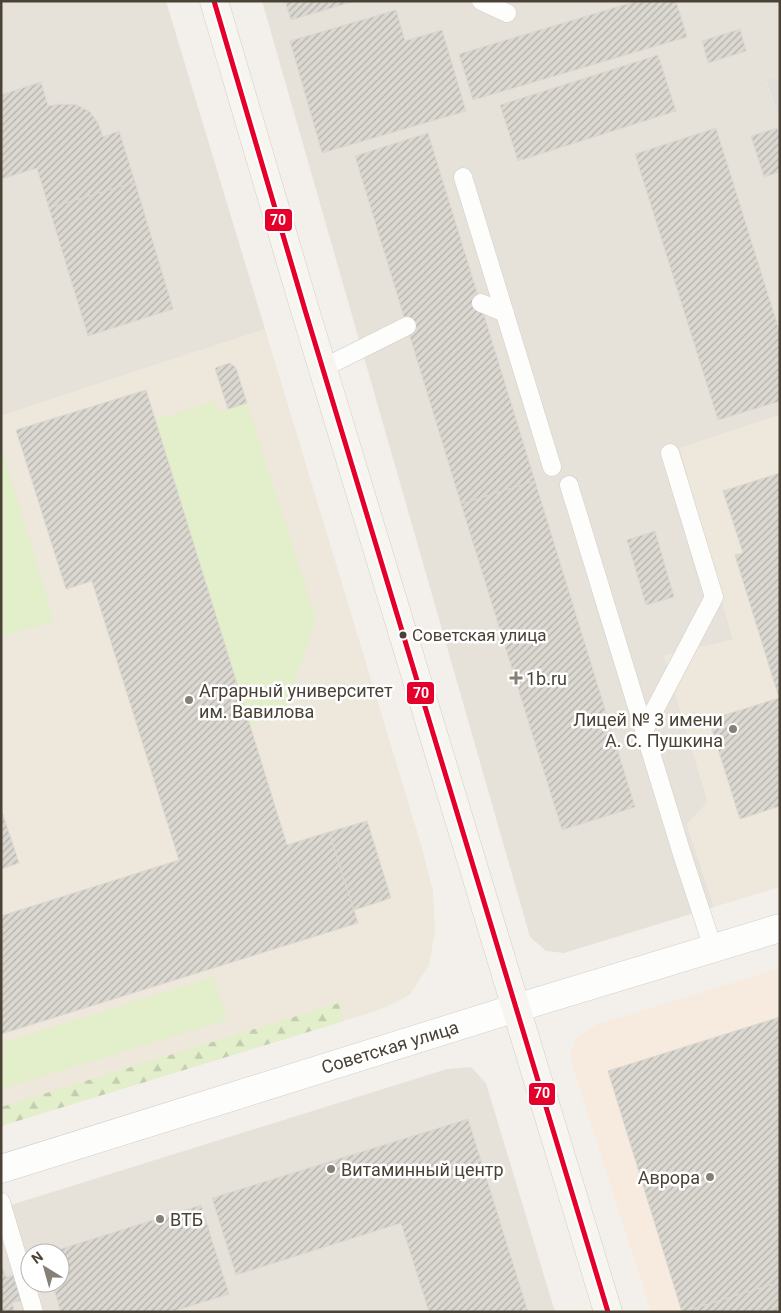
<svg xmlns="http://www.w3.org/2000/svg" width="781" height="1313" viewBox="0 0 781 1313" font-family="Roboto,sans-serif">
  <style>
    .residential { fill: #e7e2d9; fill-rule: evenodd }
    .commercial { fill: #f6ebde }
    .education { fill: #eee7db }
    .grass { fill: #e2efca }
    .forest { fill: url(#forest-firs) }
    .parking { fill: #e2dfdb }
    .building { fill: url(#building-hatch); stroke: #dbd7d2 }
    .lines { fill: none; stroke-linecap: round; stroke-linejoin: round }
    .lane-casing { stroke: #d1cec9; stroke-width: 19 }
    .street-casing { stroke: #d1cec9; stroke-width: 29 }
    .secondary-casing { stroke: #d3cdc2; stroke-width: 29 }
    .lane { stroke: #fdfdfc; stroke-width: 18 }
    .street { stroke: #fdfdfc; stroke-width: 28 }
    .secondary { stroke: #f7f5f0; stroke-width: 28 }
    .bus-1-casing { stroke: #fff; stroke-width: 9 }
    .bus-1 { stroke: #e4002b; stroke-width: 5 }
    .bus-dot { fill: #4b4236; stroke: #fff; stroke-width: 2 }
    .poi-dot { fill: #867f76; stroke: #fff; stroke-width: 2 }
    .labels { text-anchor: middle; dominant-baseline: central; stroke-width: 5; stroke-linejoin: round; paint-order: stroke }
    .bus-label { font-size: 17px; fill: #4b4236; stroke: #fff; text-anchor: start }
    .poi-label { font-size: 18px; fill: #4b4236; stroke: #fff; text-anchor: start }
    .street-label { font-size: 18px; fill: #4b4236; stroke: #fff }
    .line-badge { stroke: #fff; stroke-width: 2 }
    .badge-label { font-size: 14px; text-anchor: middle; font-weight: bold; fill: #fff }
  </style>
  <defs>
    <pattern id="forest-firs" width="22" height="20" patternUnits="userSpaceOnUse" patternTransform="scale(1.25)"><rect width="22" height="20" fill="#e2efca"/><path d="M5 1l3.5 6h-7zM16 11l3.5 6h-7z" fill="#c3ceae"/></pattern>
    <pattern id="building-hatch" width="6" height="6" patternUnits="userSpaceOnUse" patternTransform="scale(1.25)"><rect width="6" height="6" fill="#dbd8d2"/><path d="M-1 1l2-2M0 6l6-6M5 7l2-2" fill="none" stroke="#b4b1ab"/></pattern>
  </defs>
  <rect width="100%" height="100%" fill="#f3f0ec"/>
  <g class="residential">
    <path d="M1,1h165l99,328 -264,87z"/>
    <path d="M262,1h518v76l-14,4 14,40v294l-100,33 53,192 -69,16 44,146 -21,22 27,83 -150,46 -18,-2 -16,-14z"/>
    <path d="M471,1067l15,16 69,229h-554v-104l446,-139zM30,1253h30v30h-30z"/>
  </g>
  <path class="commercial" d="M780,968v314l-99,30h-30l-82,-257 8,-18 18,-12z"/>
  <g class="education">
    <path d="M265,329l157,519 11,43 2,40 -6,34 -19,30 -31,15 -378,116v-710z"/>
    <path d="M780,415v472l-66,20 -27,-83 21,-22 -44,-146 69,-16 -53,-192z"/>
  </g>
  <g class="grass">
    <path d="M215,401l3,11 29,-9 69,217 -32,94 -34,11 -95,-305z"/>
    <path d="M1,445l53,176 -53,16z"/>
    <path d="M214,977l13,43 -226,69v-46z"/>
  </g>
  <path class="forest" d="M339,1003l5,18 -343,105v-19z"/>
  <path class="parking" d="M780,77v44l-14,-41z"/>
  <g class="building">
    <path d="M285,1h70l-64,19z"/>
    <path d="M637,1h39l11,36 -214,63 -14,-46z"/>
    <path d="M396,10l9,31 37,-11 24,81 -144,42 -32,-112z"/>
    <path d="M740,29l6,22 -38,12 -6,-22z"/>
    <path d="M658,55l18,56 -158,50 -18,-56z"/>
    <path d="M41,82l7,24 14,-2 15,1 13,7 8,11 5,14 16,-6 16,51 -86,26 -12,-40 -36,11v-84z"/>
    <path d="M716,128l64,205v68l-62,19 -83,-266z"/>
    <path d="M777,128l3,8v36l-16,5 -13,-41z"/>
    <path d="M428,133l107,348 -74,23 -106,-348z"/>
    <path d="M135,182l38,127 -85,27 -39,-128z"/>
    <path d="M230,363l6,5 11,35 -19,6 -13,-41z"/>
    <path d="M146,390l141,455 42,-13 29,91 -357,111v-118l178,-56 -87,-279 -26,8 -50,-159z"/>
    <path d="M780,473v333l-40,13 -31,-99 70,-22 -44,-143 8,-2 -20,-62z"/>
    <path d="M535,481l100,326 -73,23 -101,-326z"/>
    <path d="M655,531l19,66 -28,8 -19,-65z"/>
    <path d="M1,809l18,54 -18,6z"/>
    <path d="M367,821l24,77 -37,12 -25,-78z"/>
    <path d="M780,1017v265l-98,30 -74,-241z"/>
    <path d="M468,1119l60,193h-99l-28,-89 -165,52 -24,-77z"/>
    <path d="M201,1205l28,89 -58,18h-110l-9,-29h8v-30h-12z"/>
    <path d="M1,1264l5,13 9,-2 8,25 -11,3 3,9h-14z"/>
    <path d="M780,1282v30h-98z"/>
  </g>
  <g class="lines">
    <defs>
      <g id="lane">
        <path d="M481,1l26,12"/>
        <path d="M463,177l89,290"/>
        <path d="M481,303l24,10"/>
        <path d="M323,368l84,-42"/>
        <path d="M569,485l113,369 31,94"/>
        <path d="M644,730l70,-133 -44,-144"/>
        <path d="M1,1202l33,110"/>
      </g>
      <path id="street" d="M1,1169l515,-161 264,-80"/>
      <path id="secondary" d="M214,1l91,309 303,1002"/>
    </defs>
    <use href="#lane" class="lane-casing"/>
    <use href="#street" class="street-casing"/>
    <use href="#secondary" class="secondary-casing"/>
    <use href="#lane" class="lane"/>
    <use href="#street" class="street"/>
    <use href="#secondary" class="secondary"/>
    <defs>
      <path id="bus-1" d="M214,1l91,309 303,1002"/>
    </defs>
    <use href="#bus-1" class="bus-1-casing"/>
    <use href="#bus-1" class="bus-1"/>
  </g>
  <circle class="bus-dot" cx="403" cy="635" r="4.5"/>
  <g class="poi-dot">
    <path d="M513.5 670.5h5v5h5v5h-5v5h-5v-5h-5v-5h5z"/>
    <circle cx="189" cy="700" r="5"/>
    <circle cx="733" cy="729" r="5"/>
    <circle cx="331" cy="1169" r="5"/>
    <circle cx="710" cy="1177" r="5"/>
    <circle cx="160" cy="1219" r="5"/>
  </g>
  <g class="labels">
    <g class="bus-label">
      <text x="412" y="635">Советская улица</text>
    </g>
    <g class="poi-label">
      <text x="526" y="678">1b.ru</text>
      <text x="199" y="690">Аграрный университет<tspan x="199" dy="21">им. Вавилова</tspan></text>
      <text x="723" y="719" text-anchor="end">Лицей № 3 имени<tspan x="723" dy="21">А. С. Пушкина</tspan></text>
      <text x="341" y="1169">Витаминный центр</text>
      <text x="700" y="1177" text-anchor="end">Аврора</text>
      <text x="170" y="1219">ВТБ</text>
    </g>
    <g class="street-label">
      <text transform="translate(390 1047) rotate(-17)">Советская улица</text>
    </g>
  </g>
  <g class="line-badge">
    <rect x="264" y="208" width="29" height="24" rx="5" fill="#e4002b"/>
    <rect x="406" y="681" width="29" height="24" rx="5" fill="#e4002b"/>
    <rect x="528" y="1082" width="28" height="24" rx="5" fill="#e4002b"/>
  </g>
  <g class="badge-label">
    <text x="278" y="225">70</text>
    <text x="421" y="698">70</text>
    <text x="542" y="1098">70</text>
  </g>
  <rect width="781" height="1313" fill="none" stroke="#4b4236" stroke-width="5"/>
  <g transform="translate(45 1268) rotate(323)"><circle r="24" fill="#ffffff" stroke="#b7b3af"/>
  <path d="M0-4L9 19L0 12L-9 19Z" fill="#867f76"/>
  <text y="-8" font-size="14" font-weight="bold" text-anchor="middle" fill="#4b4236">N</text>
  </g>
</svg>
